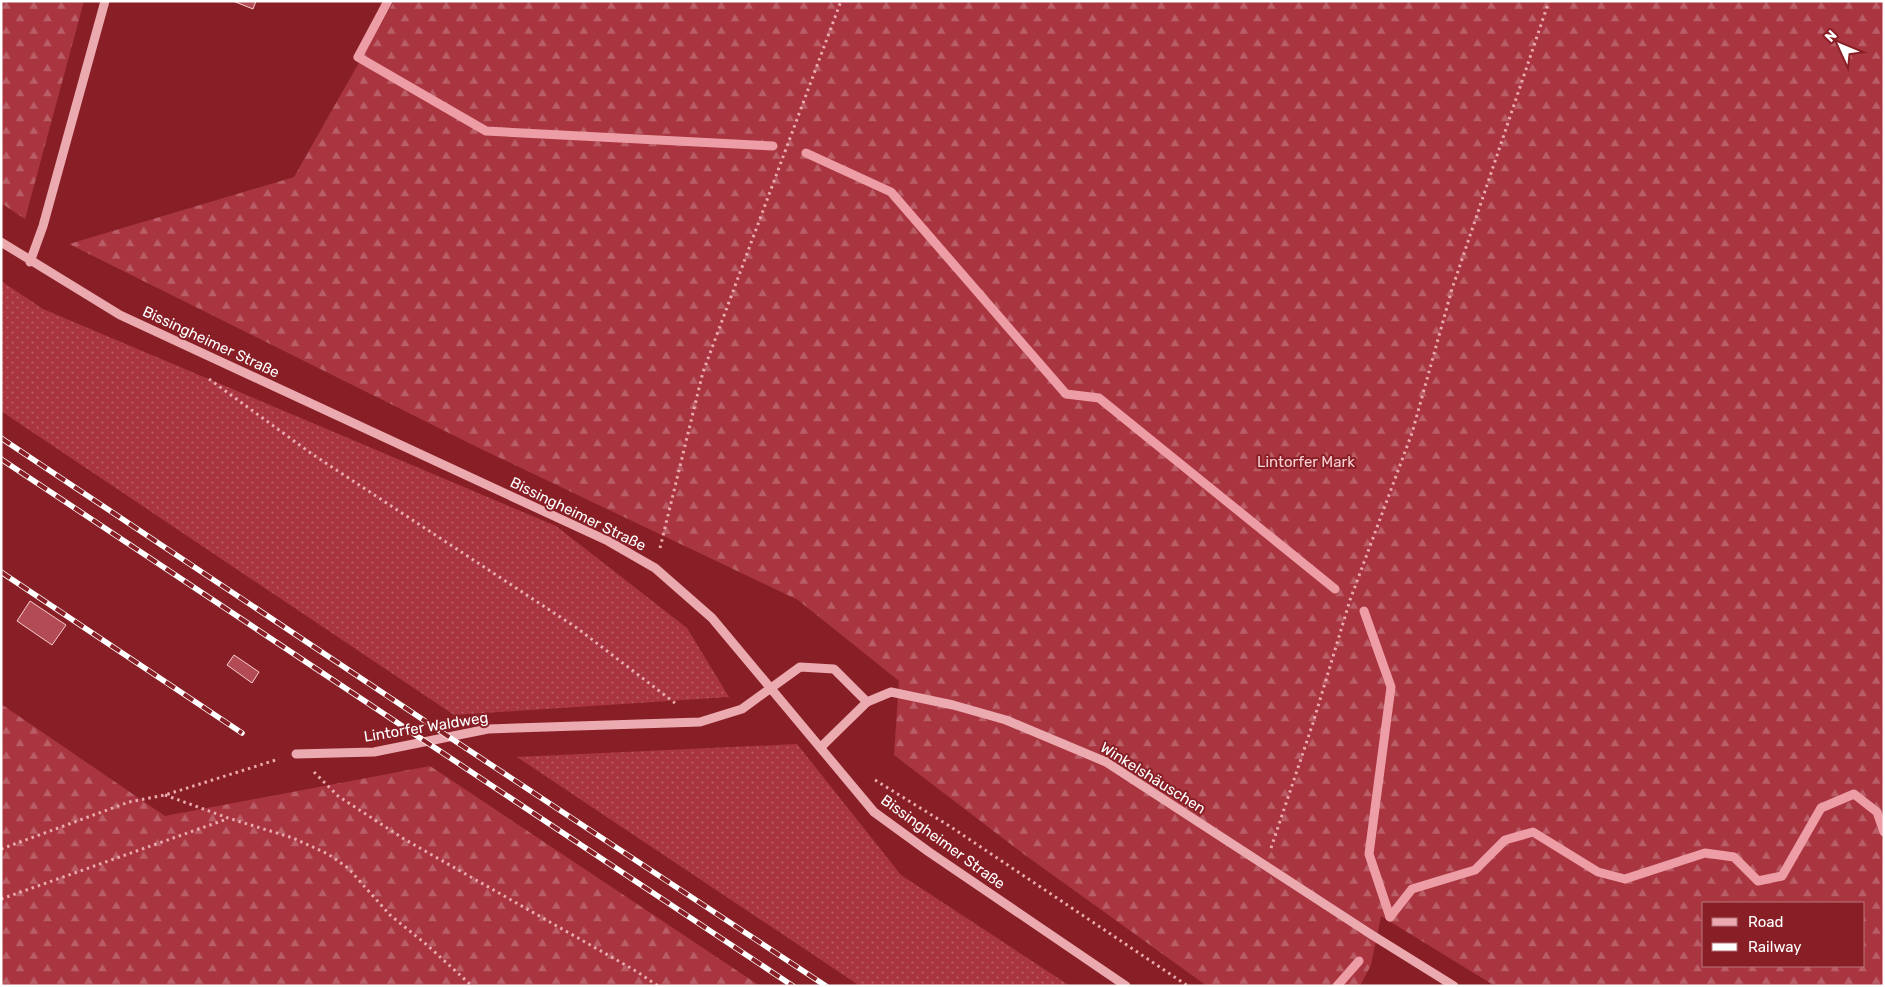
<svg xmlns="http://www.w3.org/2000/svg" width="1885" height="987" viewBox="0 0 1885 987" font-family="Rubik,sans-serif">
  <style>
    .grass { fill: url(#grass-dots) }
    .forest { fill: url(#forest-firs); fill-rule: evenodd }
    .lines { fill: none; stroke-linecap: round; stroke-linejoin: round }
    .stream { stroke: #ed9da5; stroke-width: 9 }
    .building { fill: #b24b54; stroke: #f8cfd2 }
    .path { stroke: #ebaaaf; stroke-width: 3; stroke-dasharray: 2.5 4; stroke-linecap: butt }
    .minor { stroke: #ebaaaf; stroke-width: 9 }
    .rail-casing { stroke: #fff; stroke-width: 5.5 }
    .rail { stroke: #891f26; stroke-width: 4; stroke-dasharray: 11; stroke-linecap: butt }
    .labels { text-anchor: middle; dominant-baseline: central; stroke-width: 4; stroke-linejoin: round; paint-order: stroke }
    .street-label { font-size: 15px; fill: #fff; stroke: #891f26 }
    .park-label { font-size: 15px; fill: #f8cfd2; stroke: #891f26 }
  </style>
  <defs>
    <pattern id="grass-dots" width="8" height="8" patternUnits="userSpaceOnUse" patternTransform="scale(1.25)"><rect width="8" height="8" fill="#a83540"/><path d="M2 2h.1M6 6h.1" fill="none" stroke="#b95d66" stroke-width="1.8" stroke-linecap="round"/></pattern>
    <pattern id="forest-firs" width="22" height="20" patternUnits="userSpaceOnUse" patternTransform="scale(1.25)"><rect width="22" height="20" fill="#a83540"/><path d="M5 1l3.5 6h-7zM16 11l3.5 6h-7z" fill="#b95d66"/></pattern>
  </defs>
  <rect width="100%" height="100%" fill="#891f26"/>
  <g class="grass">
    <path d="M1,281l42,28 513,217 131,102 42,69 -275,18 -453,-304z"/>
    <path d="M797,744l104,131 169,111h-210l-343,-229z"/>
  </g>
  <g class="forest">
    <path d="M1,1h83l-59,218 -24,-16z"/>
    <path d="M394,1h1490v985h-389l-114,-70 -10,49 -11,21h-153l-182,-131 -131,-100 5,-74 -101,-81 -317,-151 -412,-205 225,-67zM1704,903h160v63h-160z"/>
    <path d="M1,704l164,112 265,-50 330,220h-759z"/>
  </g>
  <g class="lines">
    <g class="stream">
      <path d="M388,1l-30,56 128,74 287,15"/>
      <path d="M806,153l85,39 175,202 33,4 236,191"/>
      <path d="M1364,611l27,76 -22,167 21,63"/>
      <path d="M1390,917l22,-28 63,-19 30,-30 28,-8 65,40 27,7 80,-26 29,4 24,24 24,-5 39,-68 33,-14 23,18 7,20"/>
      <path d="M1337,986l22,-25"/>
    </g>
  </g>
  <g class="building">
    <path d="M233,1h23l-3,8z"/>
    <path d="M30,601l36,24 -14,20 -35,-24z"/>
    <path d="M234,655l25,17 -7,11 -25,-18z"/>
  </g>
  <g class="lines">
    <g class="path">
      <path d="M209,379l103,75 265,174 98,75"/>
      <path d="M660,548l43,-176 138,-371"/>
      <path d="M314,772l24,24 66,43 232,132 22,15"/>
      <path d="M875,780l76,47 237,159"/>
      <path d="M165,795l63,23 65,20 35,16 20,14 42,47 37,30 45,41"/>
      <path d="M1271,848l42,-125 37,-123 62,-167 40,-144 97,-288"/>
      <path d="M1,849l128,-47 36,-7 114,-36"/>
      <path d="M1,899l226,-80"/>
    </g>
    <g class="minor">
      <path d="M1,242l119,73 488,226 47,27 57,50 162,194 55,40 197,134"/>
      <path d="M30,262l13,-36 62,-225"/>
      <path d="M821,747l46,-45 24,-10 62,13 53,15 100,42 266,173 82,51"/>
      <path d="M296,754l78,-2 114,-23 212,-7 42,-13 58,-42 34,2 33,33"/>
    </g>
    <defs>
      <g id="rail">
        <path d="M1,438l448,299 377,249"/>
        <path d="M1,459l792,527"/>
        <path d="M1,572l241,161"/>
      </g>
    </defs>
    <use href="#rail" class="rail-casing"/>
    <use href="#rail" class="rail"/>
  </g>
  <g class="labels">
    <g class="street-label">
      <text transform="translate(211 342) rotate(25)">Bissingheimer Straße</text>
      <text transform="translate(578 514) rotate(26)">Bissingheimer Straße</text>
      <text transform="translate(426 727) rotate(-9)">Lintorfer Waldweg</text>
      <text transform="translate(1153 778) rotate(32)">Winkelshäuschen</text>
      <text transform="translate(943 842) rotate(36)">Bissingheimer Straße</text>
    </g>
    <g class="park-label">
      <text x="1306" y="462">Lintorfer Mark</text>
    </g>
  </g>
  <rect width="1885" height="987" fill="none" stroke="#ffffff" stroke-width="5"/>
  <rect x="1702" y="902" width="162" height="65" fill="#891f26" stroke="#b8797d"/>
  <rect x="1712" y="918" width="25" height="8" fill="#ebaaaf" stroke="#b8797d"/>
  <text x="1748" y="927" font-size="15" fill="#ffffff">Road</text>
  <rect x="1712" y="943" width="25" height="8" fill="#ffffff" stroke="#b8797d"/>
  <text x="1748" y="952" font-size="15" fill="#ffffff">Railway</text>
  <g transform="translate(1840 45) rotate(314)" stroke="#891f26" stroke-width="4" paint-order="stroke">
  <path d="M0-4L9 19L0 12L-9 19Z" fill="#ffffff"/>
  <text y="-8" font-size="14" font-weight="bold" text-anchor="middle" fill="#ffffff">N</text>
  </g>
</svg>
